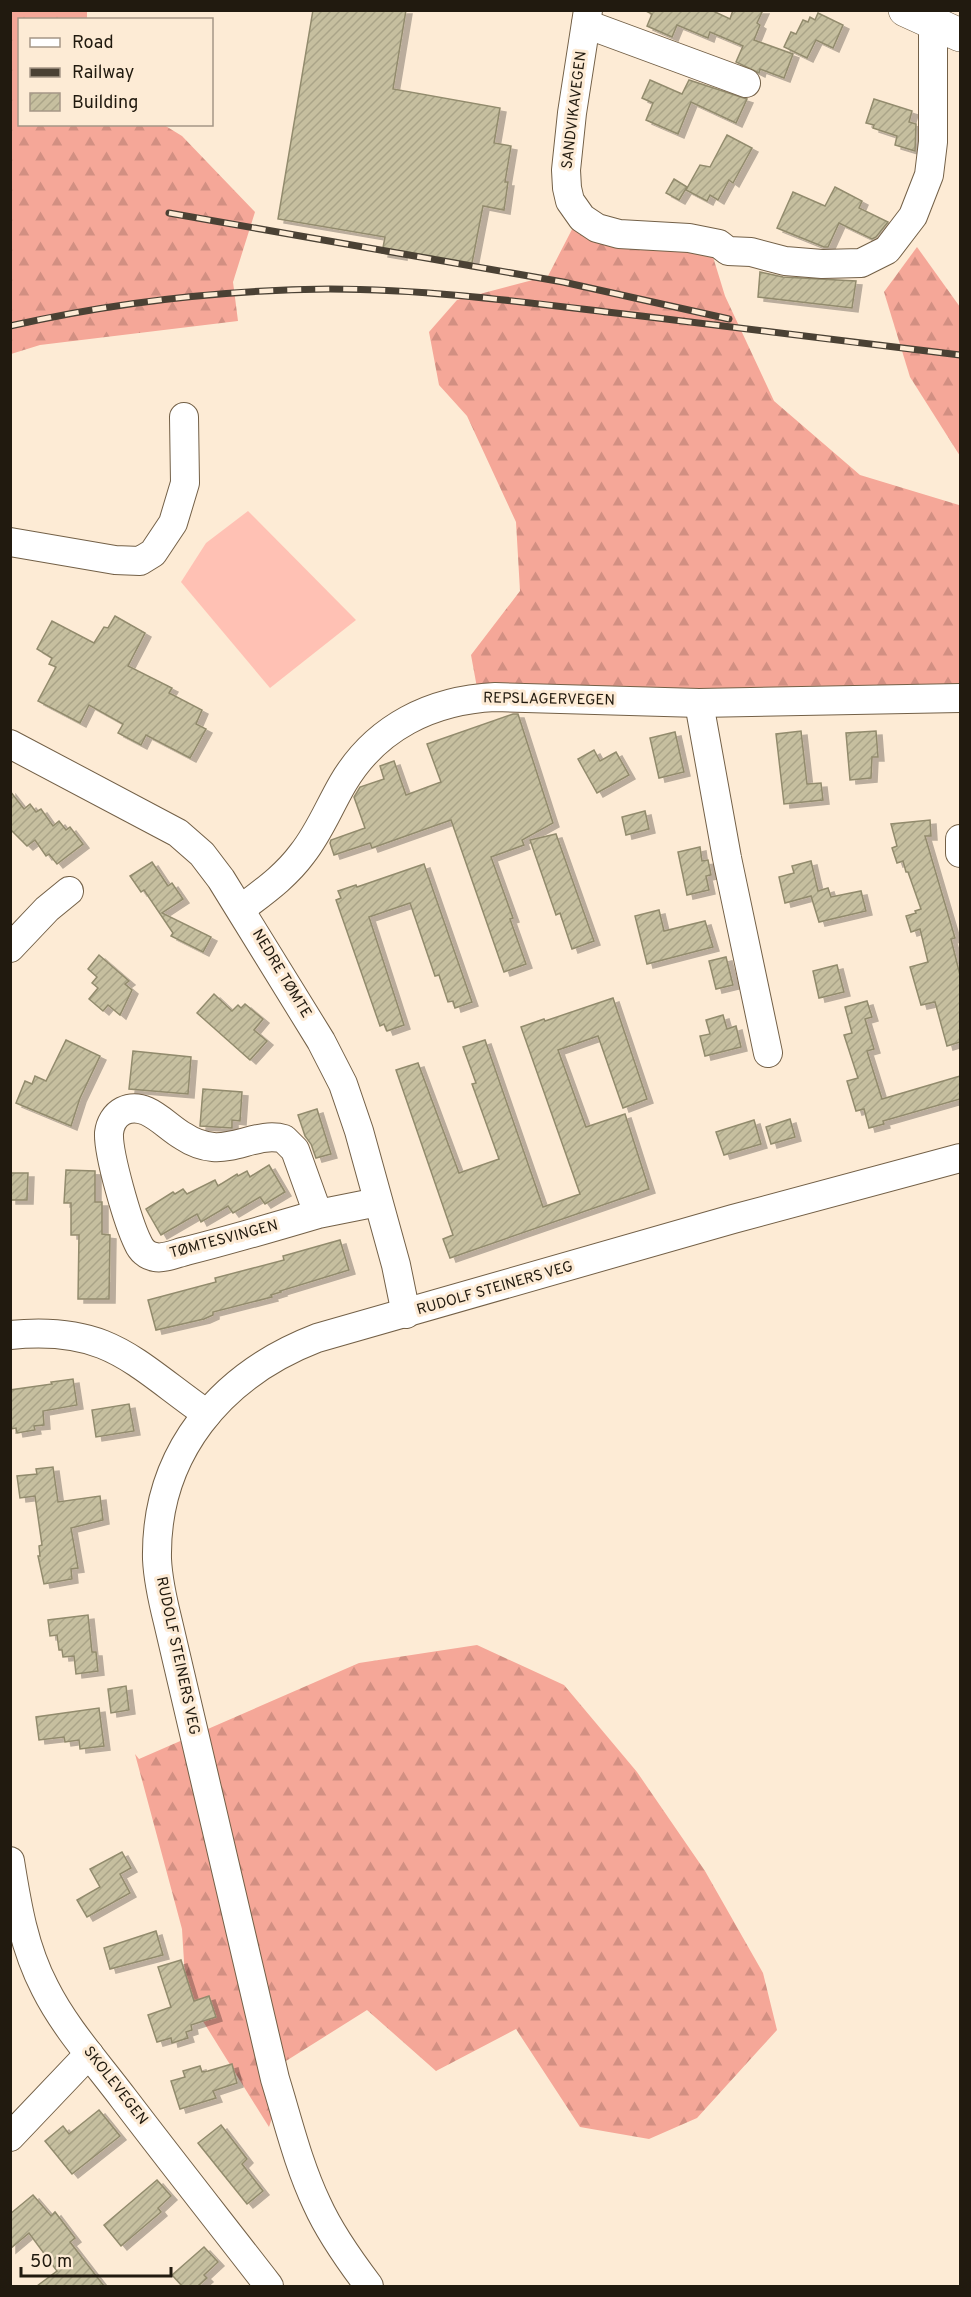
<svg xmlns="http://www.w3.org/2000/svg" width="971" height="2297" viewBox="0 0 971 2297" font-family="Overpass,sans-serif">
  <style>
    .forest { fill: url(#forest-firs) }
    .pitch { fill: #ffc1b4 }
    .building { fill: url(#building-hatch); stroke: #928b6d; stroke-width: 1.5; filter: url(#shadow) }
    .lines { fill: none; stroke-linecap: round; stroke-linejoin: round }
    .minor-casing { stroke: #736047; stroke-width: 30 }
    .major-casing { stroke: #736047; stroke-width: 34 }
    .minor { stroke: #fff; stroke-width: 28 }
    .major { stroke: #fff; stroke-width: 33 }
    .rail-casing { stroke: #4a4134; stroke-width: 7 }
    .rail { stroke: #fdebd5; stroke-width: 4.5; stroke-dasharray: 14; stroke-linecap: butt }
    .labels { text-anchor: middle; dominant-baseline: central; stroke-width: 6; stroke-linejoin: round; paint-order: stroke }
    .street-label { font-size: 15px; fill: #211a0f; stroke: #fdebd5 }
  </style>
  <defs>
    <pattern id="forest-firs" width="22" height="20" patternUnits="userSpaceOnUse" patternTransform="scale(1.5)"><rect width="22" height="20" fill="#f5a798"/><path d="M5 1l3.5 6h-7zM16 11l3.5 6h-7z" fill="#d28f82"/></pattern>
    <pattern id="building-hatch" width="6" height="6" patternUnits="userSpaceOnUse" patternTransform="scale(1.5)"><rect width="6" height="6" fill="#c6bf9f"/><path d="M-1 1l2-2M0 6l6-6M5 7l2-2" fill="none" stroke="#aaa488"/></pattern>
    <filter id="shadow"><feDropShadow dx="6" dy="4" stdDeviation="0" flood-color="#0004"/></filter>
  </defs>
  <rect width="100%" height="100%" fill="#fdebd5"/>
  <g class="forest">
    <path d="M11,10l76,1v8l-67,1v104l144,1 18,11 73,76 -22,70 5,39 -198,24 -29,9z"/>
    <path d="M583,208l22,13 105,26 15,49 49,105 86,74 99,30 1,-4v194l-480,9 -9,-49 49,-64 -4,-69 -49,-106 -28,-31 -10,-53 28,-32 91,-24z"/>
    <path d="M917,247l43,60v149l-50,-79 -26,-85z"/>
    <path d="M477,1645l87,40 73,87 68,99 58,102 14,57 -80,88 -48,21 -69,-12 -64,-98 -80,42 -69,-61 -89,56 -3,43 -6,18 -83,-133 -4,-65 -47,-175 4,5 220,-96z"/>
  </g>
  <path class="pitch" d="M248,511l108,109 -86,68 -89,-106 25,-39z"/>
  <g class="building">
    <path d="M313,10h93l-13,79 107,19 -6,35 17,3 -6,36h3l-4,28 -21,-4 -11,57 -71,-12v5l-19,-3 3,-16 -107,-18z"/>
    <path d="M644,10h67l19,9 3,-9h30l-6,13 3,2 -6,15 39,14 -9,24 -24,-9 -1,4 -23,-11 7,-16 -33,-14 -2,6 -31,-13 -5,12 -25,-11 5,-12z"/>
    <path d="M818,13l25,12 -10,23 -17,-8 -9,18 -23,-11 7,-15 5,2 7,-14 5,2 2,-5 5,3z"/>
    <path d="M650,80l32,14 7,-14 58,19 -11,24 -45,-21 -13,32 -32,-14 7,-17 -11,-5z"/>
    <path d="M874,99l38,12 -3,11 7,2 -1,27 -20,-6 2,-9 -24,-8 1,-3 -8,-2z"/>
    <path d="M727,135l25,13 -19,35 -4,-3 -11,20 -8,-5 -3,6 -21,-11 14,-25 10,2z"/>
    <path d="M674,179l13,8 -8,13 -13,-7z"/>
    <path d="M835,187l27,14 -3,7 29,14 -12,15 -4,2 -33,-16 -11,24h-4l-47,-19 16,-36 32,14z"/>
    <path d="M760,272l23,5 73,4 -4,27 -94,-11z"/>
    <path d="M115,616l30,17 -17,33 44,22 -3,5 33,17 -6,14 10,5 -16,29 -44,-23 -5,10 -23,-12 5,-9 -34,-19 -9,18 -42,-22 18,-34 -7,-3 3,-6 -15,-9 15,-28 42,22 10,-16 4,1z"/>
    <path d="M513,714h5l35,109 -31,17 2,5 -33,12 22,61 -3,1 16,45 -22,8 -53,-152 -79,28 -2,-5 -36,12 -4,-12 1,-3 34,-12 -11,-31 6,-10 24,-8 -4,-13 14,-5 12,34 35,-13 -14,-38z"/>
    <path d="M801,731l6,53 14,-1 2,17 -39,4 -8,-70z"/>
    <path d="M876,731l2,26h-6l-1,21 -21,2 -4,-47z"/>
    <path d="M675,732l9,40 -25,6 -9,-40z"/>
    <path d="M594,750l6,11 16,-9 13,23 -32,18 -19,-34z"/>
    <path d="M10,791l14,18 6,-5 6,8 5,-3 12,17 6,-5 7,9 4,-3 13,17 -26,20 -8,-10 -3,2 -11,-16 -8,6 -17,-17z"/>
    <path d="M645,811l4,18 -23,6 -4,-18z"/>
    <path d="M930,820l1,16h-6l30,102 -4,1 9,36v67l-13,4 -12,-44 -14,3 -11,-38 18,-5 -8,-33 -9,3 -5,-16 10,-3 -1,-2 6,-2 -13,-37h-2l-3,-11 -6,2 -5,-15 5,-2 -6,-22z"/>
    <path d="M556,834l38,107 -22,8 -12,-36 -4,2 -26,-75z"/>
    <path d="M700,847l2,14 6,-1 3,15 -5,1 3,14 -22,5 -9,-43z"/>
    <path d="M811,861l7,30 10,-3 3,9 30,-6 5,20 -47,11 -8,-26 -26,7 -6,-26 15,-4 -2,-7z"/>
    <path d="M152,862l16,24 4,-3 11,16 -21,14 49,24 -8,15 -32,-16 2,-3 -29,-43 -3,2 -11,-16z"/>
    <path d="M424,864l48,138 -17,6 -2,-7 -5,1 -9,-27 -4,1 -25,-73 -41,14 35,108 -17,6 -3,-7 -4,2 -44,-126 5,-2 -3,-7 18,-6 1,2z"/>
    <path d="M659,910l5,21 41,-10 8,26 -66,17 -12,-48z"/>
    <path d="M99,955l30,26 -4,3 7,6 -12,25 -12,-10 -5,6 -14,-12 9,-11 -6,-5 5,-6 -9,-8z"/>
    <path d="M726,957l7,28 -17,4 -7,-28z"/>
    <path d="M837,965l7,27 -25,6 -6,-27z"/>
    <path d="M214,994l18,17 6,-6 3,3 4,-4 18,15 -9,11 13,11 -17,19 -53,-47z"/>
    <path d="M613,998l34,101 -24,9 -25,-72 -40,14 28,77 39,-13 24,75 -199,69 -7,-19 10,-4 -57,-165 22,-7 41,110 40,-14 -27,-75 4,-1 -13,-36 22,-7 58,167 37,-13 -59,-167 23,-8 1,2z"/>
    <path d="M867,1001l5,16 -7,2 9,30 -7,2 15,48 78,-23v23l-77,22 1,3 -15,4 -5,-19 -8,2 -9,-30 11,-3 -14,-43 8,-2 -7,-26z"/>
    <path d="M723,1015l4,14 9,-3 5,21 -36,9 -5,-20 10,-2 -4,-14z"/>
    <path d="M66,1040l34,16 -20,42 -9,28 -55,-23 9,-22 7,3 3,-8 11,5z"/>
    <path d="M133,1051l58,6 -3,37 -59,-5z"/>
    <path d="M203,1089l39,3 -2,29 -8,-1v8l-32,-2z"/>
    <path d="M317,1109l14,45 -15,4 -5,-14 -6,-8 -7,-21z"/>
    <path d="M790,1119l5,18 -24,7 -5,-17z"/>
    <path d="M754,1120l7,24 -37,11 -8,-23z"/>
    <path d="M269,1165l16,27 -20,12 -5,-7 -27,16 -5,-7 -27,16 -4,-8 -36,21 -15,-26 27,-17 2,2 8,-5 4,5 28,-14 3,6 19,-12 1,2 9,-5 3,6z"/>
    <path d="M66,1170l29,1v31h7v32l8,1 -1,64h-31l1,-64h-8v-32h-7z"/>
    <path d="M10,1173h18l-1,27h-17z"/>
    <path d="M340,1240l9,30 -69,21 1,1 -10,3 1,2 -59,15v3l-9,4 -48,11 -8,-30 68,-18 -1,-4 69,-18 -1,-4z"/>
    <path d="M73,1379l4,26 -34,6 1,14 -10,1 1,4 -18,3 -1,-5 -6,1v-39l42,-6 -1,-2z"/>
    <path d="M129,1404l5,27 -38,6 -4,-27z"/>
    <path d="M53,1467l5,35 42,-6 3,24 -32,8 7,40 -7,1 1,10 -28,5 -6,-28h2l-1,-10 3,-1 -7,-49 -15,2 -3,-22 20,-2 -1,-5z"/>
    <path d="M88,1615l4,37h4l2,19 -22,3 -2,-18 -11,1 -1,-7h-3l-2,-15 -7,1 -2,-16z"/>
    <path d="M126,1686l3,24 -18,3 -3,-24z"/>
    <path d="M99,1708l5,38 -24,3 -1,-9 -14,2 -1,-5 -25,3 -3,-23z"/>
    <path d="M122,1852l9,16 -11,6 10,19 -43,24 -10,-17 23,-13 -10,-18z"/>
    <path d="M156,1931l7,24 -53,14 -6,-21z"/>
    <path d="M181,1960l13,41 15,-5 7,21 -25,8 1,5 -6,2 2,6 -16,5 -1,-5 -14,4 -9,-27 23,-8 -13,-40z"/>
    <path d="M232,2064l5,19 -24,8 3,7 -36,11 -9,-28 14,-4 -2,-6 17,-5 2,6 6,-1z"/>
    <path d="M99,2110l21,26 -48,38 -27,-33 18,-15 6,8z"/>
    <path d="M221,2125l26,34 -5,5 21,27 -16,13 -49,-61z"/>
    <path d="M157,2180l14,16 -13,12 3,4 -40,34 -17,-21z"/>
    <path d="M33,2195l18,21 4,-4 20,26 -5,4 34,44h-67l20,-15 -28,-38 -19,16v-35z"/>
    <path d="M204,2247l14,15 -14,13 3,3 -9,8h-16l-10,-11z"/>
  </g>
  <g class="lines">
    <defs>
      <g id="minor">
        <path d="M588,10l-16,103 -6,57 1,18 3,13 12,17 15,10 22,6 70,4 30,6 9,7 23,1 34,9 37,3 39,-1 26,-13 26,-34 16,-41 4,-33v-132"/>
        <path d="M586,24l160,59"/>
        <path d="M10,542l105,18 25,1 13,-8 20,-30 12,-40 -1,-66"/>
        <path d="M699,703l28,155 41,195"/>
        <path d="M10,744l168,89 24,21 19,25 100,162 22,43 16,47 37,134 10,49"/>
        <path d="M960,839v14"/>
        <path d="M241,909c22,-17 44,-32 61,-55 17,-21 27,-47 41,-71 33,-56 89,-83 152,-86l204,6 261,-5"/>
        <path d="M10,948l37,-39 22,-18"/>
        <path d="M318,1214c-44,13 -88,26 -132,37 -9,2 -22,8 -31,6 -8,-1 -14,-7 -17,-14 -10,-20 -30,-89 -29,-110 1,-9 6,-18 14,-22 23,-11 42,15 60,25 9,6 19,10 30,11 24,2 48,-15 71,-8l11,11 23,64 60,-12"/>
        <path d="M10,1335c99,-10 124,28 197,79"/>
        <path d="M10,1861c7,44 14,87 35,127 20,40 52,75 79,111 48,63 97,125 145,187"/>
        <path d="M10,2137l79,-83"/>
        <path d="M369,2286c-19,-25 -39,-53 -52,-82 -19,-40 -29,-83 -42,-125l-107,-457c-5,-20 -10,-41 -11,-63 -2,-106 64,-184 160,-221l416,-119 227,-61"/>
      </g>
      <path id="major" d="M905,10l55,25"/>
    </defs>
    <use href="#minor" class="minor-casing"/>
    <use href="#major" class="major-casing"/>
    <use href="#minor" class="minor"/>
    <use href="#major" class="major"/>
    <defs>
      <g id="rail">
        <path d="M169,213l394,69 166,37"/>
        <path d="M10,326c106,-24 212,-36 320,-37 92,0 186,12 277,23 118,14 236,29 353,43"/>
      </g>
    </defs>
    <use href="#rail" class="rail-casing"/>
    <use href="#rail" class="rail"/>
  </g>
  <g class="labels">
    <g class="street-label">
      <text transform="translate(575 110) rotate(-83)">SANDVIKAVEGEN</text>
      <text transform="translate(549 700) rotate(1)">REPSLAGERVEGEN</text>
      <text transform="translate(281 974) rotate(59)">NEDRE TØMTE</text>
      <text transform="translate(224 1240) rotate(-15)">TØMTESVINGEN</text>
      <text transform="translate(495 1289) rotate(-16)">RUDOLF STEINERS VEG</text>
      <text transform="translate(177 1656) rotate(78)">RUDOLF STEINERS VEG</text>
      <text transform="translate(115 2086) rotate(52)">SKOLEVEGEN</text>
    </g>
  </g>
  <rect width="971" height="2297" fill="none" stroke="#211a0f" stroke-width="24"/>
  <rect x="18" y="18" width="195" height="108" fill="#fdebd5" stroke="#a59786" stroke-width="1.5"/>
  <rect x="30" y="38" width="30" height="9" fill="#ffffff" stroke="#a59786" stroke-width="1.5"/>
  <text x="72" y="48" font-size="18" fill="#211a0f">Road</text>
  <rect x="30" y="68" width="30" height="9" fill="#4a4134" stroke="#a59786" stroke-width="1.5"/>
  <text x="72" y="78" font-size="18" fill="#211a0f">Railway</text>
  <rect x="30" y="93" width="30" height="18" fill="url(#building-hatch)" stroke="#a59786" stroke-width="1.5"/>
  <text x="72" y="108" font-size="18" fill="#211a0f">Building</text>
  <path d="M21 2267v9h150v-9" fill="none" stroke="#211a0f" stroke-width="3"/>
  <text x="30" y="2267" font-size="18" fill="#211a0f" stroke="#fdebd5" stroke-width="4.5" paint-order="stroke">50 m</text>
</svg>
